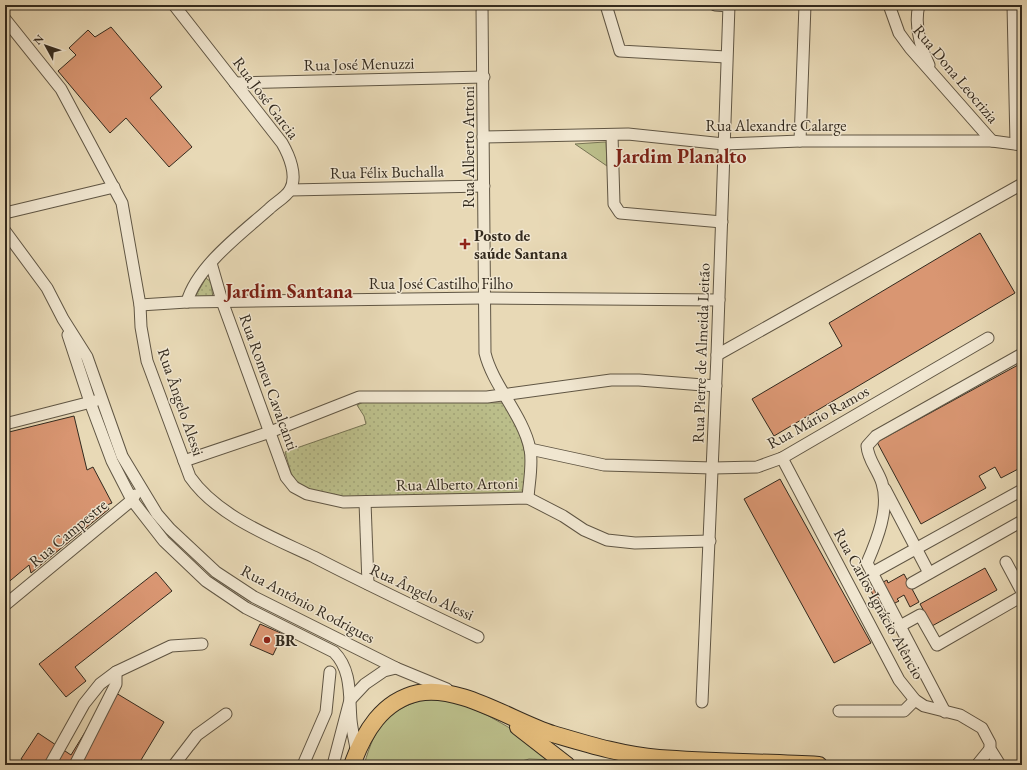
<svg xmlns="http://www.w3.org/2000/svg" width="1027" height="770" viewBox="0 0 1027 770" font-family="'EB Garamond',serif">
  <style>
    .grass { fill: #bbbe8a; stroke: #777454 }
    .park { fill: url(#park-dots); stroke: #777454 }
    .building { fill: #d99672; stroke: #332a1e }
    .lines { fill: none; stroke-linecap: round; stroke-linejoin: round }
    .minor-casing { stroke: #605644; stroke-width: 13 }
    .highway-casing { stroke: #332a1e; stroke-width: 18 }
    .minor { stroke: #f0e6d0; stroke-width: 11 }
    .highway { stroke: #e4bc7b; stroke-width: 16 }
    .poi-dot { fill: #8f2418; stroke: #f0e6d0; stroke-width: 1.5 }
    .labels { text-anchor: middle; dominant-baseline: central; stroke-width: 3; stroke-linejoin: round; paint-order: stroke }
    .street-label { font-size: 16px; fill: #332a1e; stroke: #f0e6d0 }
    .poi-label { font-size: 16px; font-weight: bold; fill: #332a1e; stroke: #f0e6d0; text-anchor: start }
    .district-label { font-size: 20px; font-weight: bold; fill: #7a1f14; stroke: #f0e6d0 }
  </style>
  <defs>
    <pattern id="park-dots" width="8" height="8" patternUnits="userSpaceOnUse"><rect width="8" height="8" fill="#bbbe8a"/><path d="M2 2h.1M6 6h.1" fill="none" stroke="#a1a377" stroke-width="1.8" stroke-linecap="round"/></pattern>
  </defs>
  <rect width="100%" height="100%" fill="#e8d9b6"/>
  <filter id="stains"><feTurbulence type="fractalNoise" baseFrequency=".005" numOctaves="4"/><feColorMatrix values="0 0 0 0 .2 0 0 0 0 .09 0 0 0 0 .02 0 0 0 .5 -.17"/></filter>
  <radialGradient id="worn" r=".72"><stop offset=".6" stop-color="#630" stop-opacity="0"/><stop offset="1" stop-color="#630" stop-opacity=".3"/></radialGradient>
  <g class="grass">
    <path d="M606,142l1,24 -32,-22 30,-2z"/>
    <path d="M427,698l22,1 38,16 35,20 33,25 -26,-1 -21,6h-144c12,-41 22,-54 63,-67z"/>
  </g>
  <g class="park">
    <path d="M206,278l5,4 2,17 -18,-2z"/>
    <path d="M366,401l137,2c13,11 25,52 24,70 0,6 -2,12 -3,18l-3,3 -175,4 -29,-5 -20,-10 -6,-10 -6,-21 81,-28 -2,-8 -7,-11z"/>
  </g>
  <g class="building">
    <path d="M111,27l51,60 -12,11 42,49 -23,20 -43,-49 -16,15 -52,-62 18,-16 -7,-7 19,-18 7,7z"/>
    <path d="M980,233l35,60 -241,143 -22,-37 90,-53 -13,-23z"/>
    <path d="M1018,365l4,7v95l-21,11 -6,-11 -16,9 7,12 -65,36 -44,-82z"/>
    <path d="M74,416l13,54 6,-3 19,36 -5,2 2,4 -78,64 -2,-8 -24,20v-152z"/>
    <path d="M780,479l91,164 -37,20 -90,-164z"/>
    <path d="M985,568l12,22 -65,36 -12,-22z"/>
    <path d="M156,572l16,19 -97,76 11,14 -20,16 -27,-33z"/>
    <path d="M904,574l15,28 -9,5 -6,-12 -7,4 2,2 -18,9 -11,-21 17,-9 1,3z"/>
    <path d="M260,624l23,10 -10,21 -23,-10z"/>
    <path d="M111,690l53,32 -26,43h-108l-9,-6 17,-26 33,22z"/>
  </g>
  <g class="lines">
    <defs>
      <g id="minor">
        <path d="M174,5l108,138c7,12 16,33 8,47 -4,7 -15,13 -21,19 -27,24 -72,57 -82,93"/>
        <path d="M482,5l3,348c8,33 38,62 45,96 3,15 -1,33 -2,49"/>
        <path d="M606,5l14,46 106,6"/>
        <path d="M715,5l14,1"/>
        <path d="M889,5l10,28 11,15 82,93"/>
        <path d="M919,5c-5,20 1,41 10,60"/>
        <path d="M1013,5l3,139"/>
        <path d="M5,19l56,70 61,114 18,102 1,22 6,34 43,116c27,39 82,60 124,80 54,28 109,54 164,80"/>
        <path d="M235,83l249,-6"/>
        <path d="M612,135l2,69 6,9 102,9"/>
        <path d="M483,137l145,-3 96,10 76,-3h192l30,4"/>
        <path d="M800,141l5,-136"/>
        <path d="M290,190l194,-4"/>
        <path d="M5,213l109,-26"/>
        <path d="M5,231l42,57 16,31 24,38 35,99 35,58 13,15 46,43 38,25 142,71 51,21"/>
        <path d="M211,263l11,38 64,176 8,10 13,7 36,8 185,-4 35,18 21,14 23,10 28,3 75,-2"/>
        <path d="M140,305l47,-3 297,-4 235,2"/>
        <path d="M68,335l22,67 22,59 20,39 32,41 42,40 40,27 88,44c18,18 15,44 17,68 1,11 4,22 6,33"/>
        <path d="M717,355l305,-171"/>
        <path d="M5,424l90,-23"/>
        <path d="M530,449l74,16 109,3 44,-1 25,-9 206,-120"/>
        <path d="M782,458l117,222 16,20 9,6 36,9 22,13 8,15v6l10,16"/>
        <path d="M184,461l86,-29 89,-35h128l124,-17h28l77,6"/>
        <path d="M885,489l44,84"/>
        <path d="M365,502l3,82"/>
        <path d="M1006,562l16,30"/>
        <path d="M872,573l150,-83"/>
        <path d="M912,583l110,-62"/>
        <path d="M5,605l127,-105 3,-5"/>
        <path d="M900,626l20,-11 17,30 85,-49"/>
        <path d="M702,702l15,-347 12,-350"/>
        <path d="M839,711h65l11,-11"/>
        <path d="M945,712l-78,-149c10,-23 23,-55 15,-80 -4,-13 -14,-23 -15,-37l9,-10 146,-82"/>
        <path d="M50,765l34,-61 16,-20 16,-12 55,-26 31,-2"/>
        <path d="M75,765l41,-81v-12"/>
        <path d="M174,765l23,-30 29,-21"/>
        <path d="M303,765l23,-53 4,-40"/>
        <path d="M333,765l17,-65 15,-16 19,-13 12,-3"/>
        <path d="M977,765l13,-16"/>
      </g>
      <g id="highway">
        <path d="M518,727l49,38"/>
        <path d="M352,765c12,-33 30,-64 66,-72 41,-9 96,29 135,41 34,10 69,21 106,24 53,4 107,4 160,7"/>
      </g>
    </defs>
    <use href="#minor" class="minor-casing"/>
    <use href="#highway" class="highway-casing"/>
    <use href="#minor" class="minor"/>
    <use href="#highway" class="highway"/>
  </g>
  <g class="poi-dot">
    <path d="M463 238h4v4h4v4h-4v4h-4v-4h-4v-4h4z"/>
    <circle cx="267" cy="640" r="4"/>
  </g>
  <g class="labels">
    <g class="street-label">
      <text transform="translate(359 64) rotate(-1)">Rua José Menuzzi</text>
      <text transform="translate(956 74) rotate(50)">Rua Dona Leocrizia</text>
      <text transform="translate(266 98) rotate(53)">Rua José Garcia</text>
      <text x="776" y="125">Rua Alexandre Calarge</text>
      <text transform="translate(468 147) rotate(-90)">Rua Alberto Artoni</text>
      <text transform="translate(387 172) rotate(-1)">Rua Félix Buchalla</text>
      <text x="441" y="283">Rua José Castilho Filho</text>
      <text transform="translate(701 353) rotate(-88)">Rua Pierre de Almeida Leitão</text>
      <text transform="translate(269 382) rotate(70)">Rua Romeu Cavalcanti</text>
      <text transform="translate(181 402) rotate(71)">Rua Ângelo Alessi</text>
      <text transform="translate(818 417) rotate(-29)">Rua Mário Ramos</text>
      <text transform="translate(457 484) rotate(-1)">Rua Alberto Artoni</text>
      <text transform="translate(68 533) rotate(-40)">Rua Campestre</text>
      <text transform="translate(422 592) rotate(25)">Rua Ângelo Alessi</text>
      <text transform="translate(308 604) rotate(28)">Rua Antônio Rodrigues</text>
      <text transform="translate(879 604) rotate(61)">Rua Carlos Ignácio Alêncio</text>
    </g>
    <g class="poi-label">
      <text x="474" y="235">Posto de<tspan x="474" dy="18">saúde Santana</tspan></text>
      <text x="275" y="640">BR</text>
    </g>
    <g class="district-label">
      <text x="681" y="156">Jardim Planalto</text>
      <text x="289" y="291">Jardim Santana</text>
    </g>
  </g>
  <rect width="1027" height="770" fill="none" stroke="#e8d9b6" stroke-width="20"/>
  <rect x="6" y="6" width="1015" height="758" fill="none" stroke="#332a1e" stroke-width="2"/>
  <rect x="10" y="10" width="1007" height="750" fill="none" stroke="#332a1e"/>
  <g transform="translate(46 46) rotate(310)" stroke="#f0e6d0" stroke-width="3" paint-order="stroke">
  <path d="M0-3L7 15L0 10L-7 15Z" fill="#332a1e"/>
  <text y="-6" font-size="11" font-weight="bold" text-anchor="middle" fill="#332a1e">N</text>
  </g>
  <rect width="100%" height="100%" filter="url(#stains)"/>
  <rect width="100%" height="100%" fill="url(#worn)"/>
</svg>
